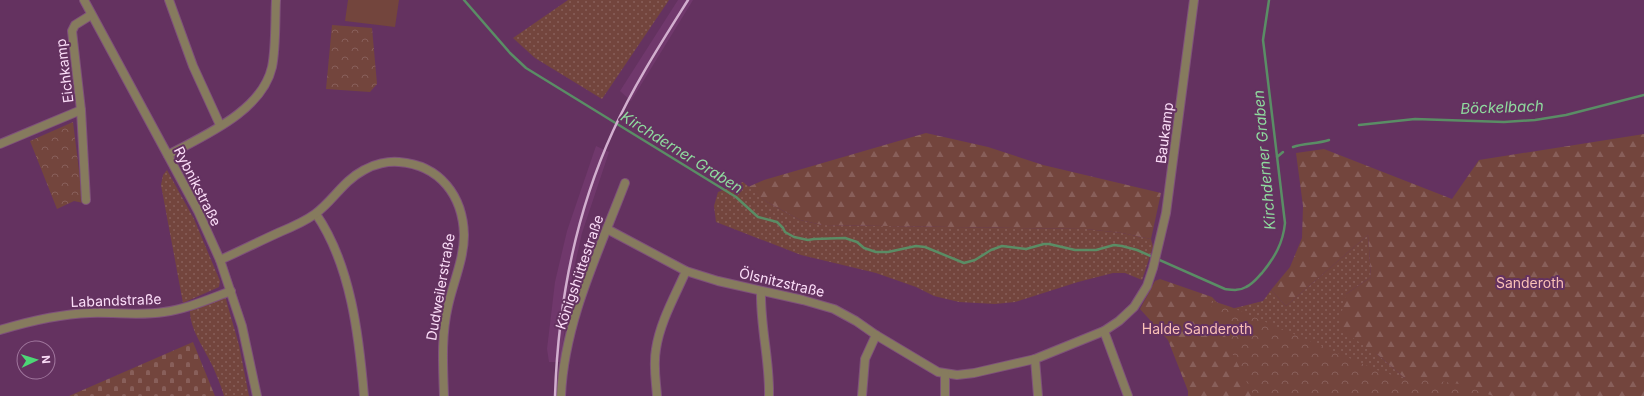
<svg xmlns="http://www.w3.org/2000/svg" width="1644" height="396" viewBox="0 0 1644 396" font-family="Inter,sans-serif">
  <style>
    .built { fill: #70386c }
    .grass { fill: url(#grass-dots) }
    .forest { fill: url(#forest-firs) }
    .cemetery { fill: url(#cemetery-stones) }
    .park { fill: url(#park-crowns) }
    .garden { fill: #73453d }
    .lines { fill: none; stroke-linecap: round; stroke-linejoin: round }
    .stream { stroke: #5a8d65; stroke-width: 2.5 }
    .minor-casing { stroke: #7f517b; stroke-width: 10 }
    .minor { stroke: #867b5e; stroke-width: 8 }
    .rail { stroke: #d2afcf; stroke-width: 2.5 }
    .labels { text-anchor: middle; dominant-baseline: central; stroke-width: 4; stroke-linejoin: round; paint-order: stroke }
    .street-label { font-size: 14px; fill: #fbddf8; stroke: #643260 }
    .park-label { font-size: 14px; fill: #f9c0b6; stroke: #643260 }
    .water-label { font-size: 15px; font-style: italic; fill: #8fda9e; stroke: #643260 }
  </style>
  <defs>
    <pattern id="grass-dots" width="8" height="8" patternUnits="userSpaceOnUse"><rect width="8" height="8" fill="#73453d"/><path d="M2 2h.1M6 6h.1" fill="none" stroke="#885f5a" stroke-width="1.8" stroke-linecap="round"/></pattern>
    <pattern id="forest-firs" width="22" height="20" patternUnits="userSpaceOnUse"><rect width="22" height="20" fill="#73453d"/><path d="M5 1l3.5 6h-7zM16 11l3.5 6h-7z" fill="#885f5a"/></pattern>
    <pattern id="cemetery-stones" width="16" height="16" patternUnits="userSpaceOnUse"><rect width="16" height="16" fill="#73453d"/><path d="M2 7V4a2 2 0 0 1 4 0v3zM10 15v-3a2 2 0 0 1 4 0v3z" fill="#885f5a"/></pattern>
    <pattern id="park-crowns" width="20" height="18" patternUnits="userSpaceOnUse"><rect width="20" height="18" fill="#73453d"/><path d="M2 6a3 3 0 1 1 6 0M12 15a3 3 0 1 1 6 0" fill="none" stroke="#885f5a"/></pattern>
  </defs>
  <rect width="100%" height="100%" fill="#643260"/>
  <g class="built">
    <path d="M678,0h15l-62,101 -11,-10z"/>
    <path d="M596,146l13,6 -27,81 -10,45 -12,84h-11l-2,-13 8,-67 12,-51z"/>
  </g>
  <g class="grass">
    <path d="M568,0h101l-67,99 -67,-41 -22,-20z"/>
    <path d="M167,170l27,49 26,62 -1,6 -36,16 -22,-118 2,-10z"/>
    <path d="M743,182l24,20 33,18 22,5 264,4 36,4 29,6 2,8 -11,33 -17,-7h-12l-35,9 -63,20 -20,2 -36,-2 -25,-6 -18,-9 -40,-14 -75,-18 -85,-33 -2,-16 4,-14z"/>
    <path d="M1368,235l3,42 -25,17 31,60 38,33 -188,-77 36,-9 8,-11 15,16z"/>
    <path d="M225,296l14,49 10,51h-25c-3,-10 -7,-20 -11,-29 -8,-18 -24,-38 -23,-58z"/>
  </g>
  <g class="forest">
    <path d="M926,133l62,14 55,18 118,28 -10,46 -29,-6 -36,-4 -264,-4 -22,-5 -33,-18 -19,-15 16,-7z"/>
    <path d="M1644,134v262h-209l-20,-9 -38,-33 -39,-26 8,-34 25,-17 -3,-42 -82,71 -15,-16 19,-23 12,-29 1,-32 -7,-53 28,-4 128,50 27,-39z"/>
    <path d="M1160,279l52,18 19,20 30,79h-73v-5l-20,-51 -28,-31 15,-28z"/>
  </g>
  <path class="cemetery" d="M193,342l22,54h-146z"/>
  <g class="park">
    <path d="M332,25l40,3 5,56 -7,8 -44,-3z"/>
    <path d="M73,122l10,81 -9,-2 -17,8 -27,-68z"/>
    <path d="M1207,299l24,8 146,63 24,8 24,1 34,5 34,12h-239l-24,-47 -12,-33z"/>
  </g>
  <path class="garden" d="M348,0h51l-4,27 -50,-6z"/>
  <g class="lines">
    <g class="stream">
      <path d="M464,0l46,53 16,15 210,129 22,20 19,5 6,6 2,4 9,5 14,3 6,-1 31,-1 12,4 7,6 12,4h12l28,-6 9,1 39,16 11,-3 16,-10 11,-4 24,3 18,-5h5l26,6h21l18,-5 8,1 15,4 88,39c8,1 14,2 21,-2 7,-3 11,-9 16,-14 13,-16 21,-30 23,-50l-21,-175 -1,-8 6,-40"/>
      <path d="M1359,125l56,-6 89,3 31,-2 31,-5 78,-20"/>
      <path d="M1293,147c11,-4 24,-3 36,-7"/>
      <path d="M1277,157l6,-5"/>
    </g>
    <defs>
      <g id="minor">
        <path d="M84,0l114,211 22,49 22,66 15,70"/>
        <path d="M169,0l24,66 27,59"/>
        <path d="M0,144l81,-34"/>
        <path d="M168,155c37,-20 94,-44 104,-88 4,-19 3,-47 4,-67"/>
        <path d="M86,200l-5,-90 -9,-79 3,-6 16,-10"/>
        <path d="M316,214c35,51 43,122 48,182"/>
        <path d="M607,229l79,42 32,10 85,19 31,9 22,12 20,14 62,37 19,3 17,-2 61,-14 69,-28 15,-10 15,-14 13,-21 6,-18 13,-55 28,-213"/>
        <path d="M220,260c20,-9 40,-19 60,-28 12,-5 24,-10 35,-18 18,-13 28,-33 49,-44 10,-6 24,-9 35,-8 41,3 64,34 65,73 0,24 -11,48 -16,71 -7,30 -5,60 -4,90"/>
        <path d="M761,291c-1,35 9,70 8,105"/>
        <path d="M0,330c30,-9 59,-16 90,-17 25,-1 49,3 74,-1 23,-3 45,-13 67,-21"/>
        <path d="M1104,331l24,65"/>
        <path d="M1035,359l3,37"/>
        <path d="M945,374v22"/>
        <path d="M561,396c3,-74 38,-145 64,-213"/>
        <path d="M657,396c-1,-15 -4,-31 -1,-47 4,-27 19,-53 30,-78"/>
        <path d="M862,396l3,-37 11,-24"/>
      </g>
    </defs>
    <use href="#minor" class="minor-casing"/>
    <use href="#minor" class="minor"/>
    <path class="rail" d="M555,396c3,-90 20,-182 58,-265 21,-46 48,-88 75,-131"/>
  </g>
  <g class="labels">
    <g class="street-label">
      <text transform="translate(64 71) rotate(-97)">Eichkamp</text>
      <text transform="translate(1164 133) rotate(-83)">Baukamp</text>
      <text transform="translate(198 186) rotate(63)">Rybnikstraße</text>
      <text transform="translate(579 272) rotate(-71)">Königshüttestraße</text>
      <text transform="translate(782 282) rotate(13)">Ölsnitzstraße</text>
      <text transform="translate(440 287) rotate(-80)">Dudweilerstraße</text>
      <text transform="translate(116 300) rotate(-2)">Labandstraße</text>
    </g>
    <g class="park-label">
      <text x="1530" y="282">Sanderoth</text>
      <text x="1197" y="328">Halde Sanderoth</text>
    </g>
    <g class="water-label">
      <text transform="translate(1502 107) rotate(-2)">Böckelbach</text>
      <text transform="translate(682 152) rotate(32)">Kirchderner Graben</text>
      <text transform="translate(1264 160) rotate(-95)">Kirchderner Graben</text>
    </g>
  </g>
  <g transform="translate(36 360) rotate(86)"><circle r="19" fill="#643260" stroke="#a0769d"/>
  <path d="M0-3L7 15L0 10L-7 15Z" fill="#4dd676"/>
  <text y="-6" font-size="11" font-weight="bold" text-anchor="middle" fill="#fbddf8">N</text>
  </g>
</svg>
